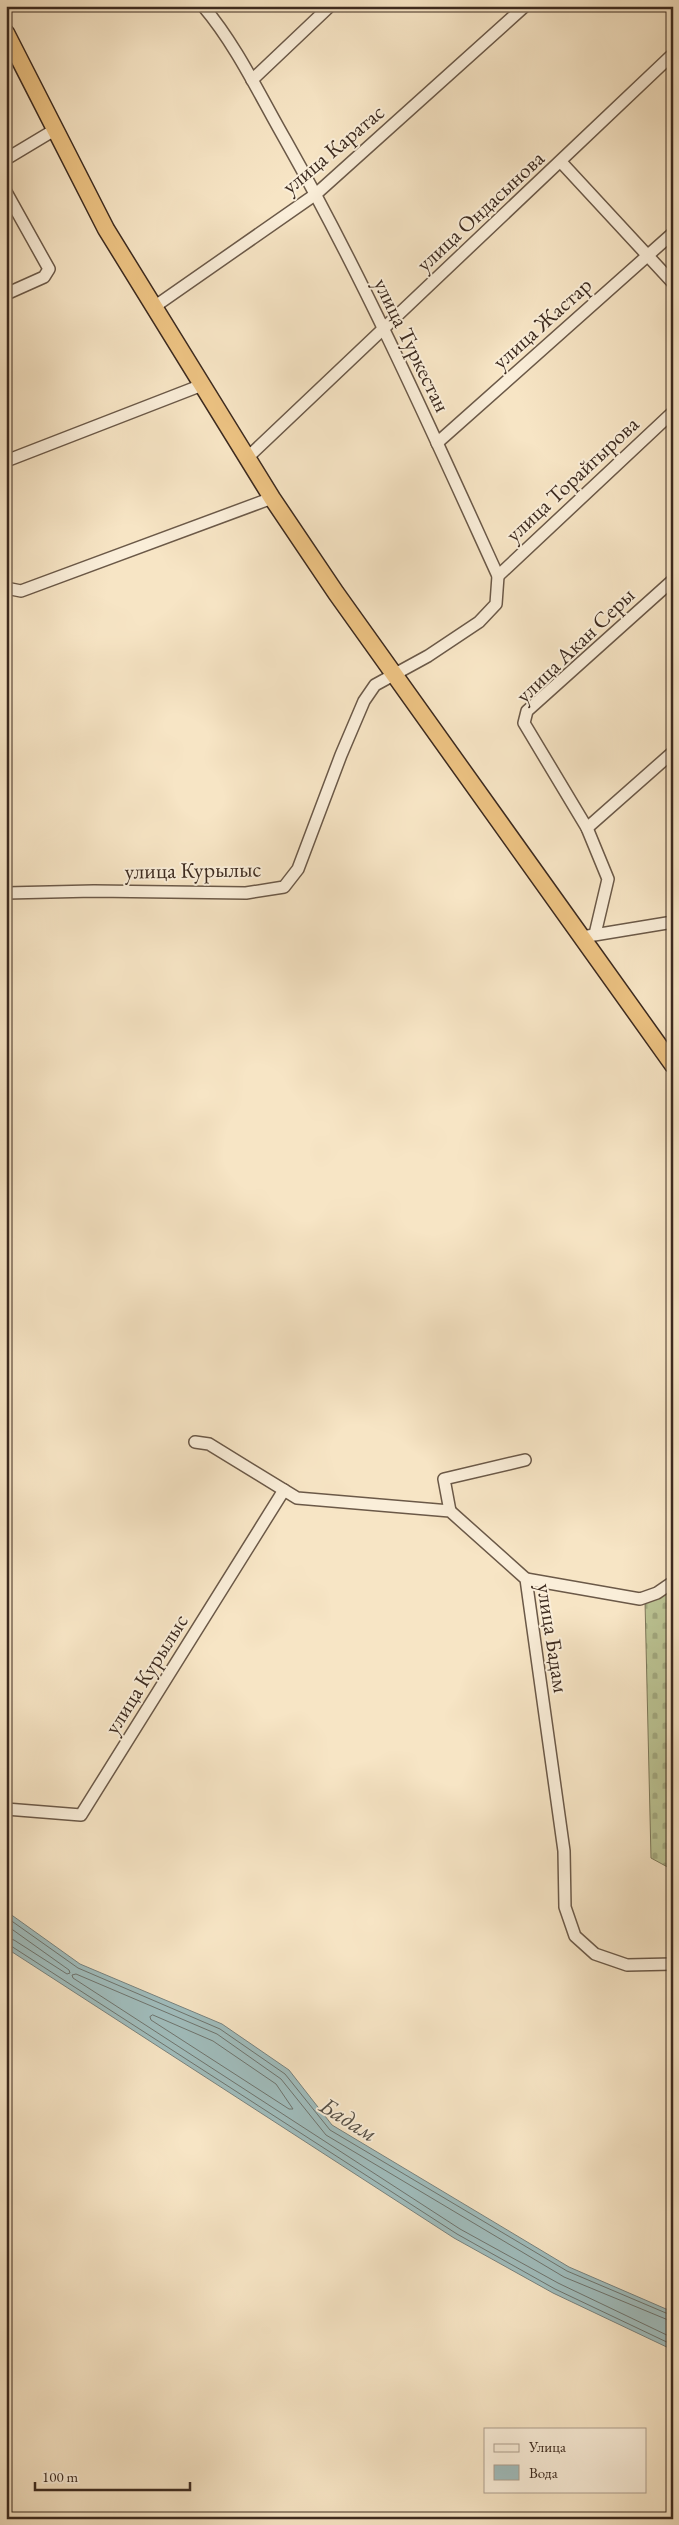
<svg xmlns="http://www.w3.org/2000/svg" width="679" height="2525" viewBox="0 0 679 2525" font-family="'EB Garamond',serif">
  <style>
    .cemetery { fill: url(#cemetery-stones); stroke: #7c785a }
    .water { fill: #a0bdbd; stroke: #78827e }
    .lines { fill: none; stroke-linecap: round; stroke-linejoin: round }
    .shore { stroke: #6e746e; stroke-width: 1 }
    .minor-casing { stroke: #6b5948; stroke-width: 14 }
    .highway-casing { stroke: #3c2a1f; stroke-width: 19 }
    .minor { stroke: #faeed9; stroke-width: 11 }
    .highway { stroke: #ecc282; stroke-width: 16 }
    .labels { text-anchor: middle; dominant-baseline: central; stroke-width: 4; stroke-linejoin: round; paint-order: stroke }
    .street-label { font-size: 22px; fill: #3c2a1f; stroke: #faeed9 }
    .water-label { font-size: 24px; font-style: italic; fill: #554f46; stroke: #faeed9 }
  </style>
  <defs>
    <pattern id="cemetery-stones" width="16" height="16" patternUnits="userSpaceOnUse" patternTransform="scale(1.25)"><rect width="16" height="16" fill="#bcc595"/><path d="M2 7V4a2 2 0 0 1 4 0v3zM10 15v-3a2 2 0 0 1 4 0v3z" fill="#a2a980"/></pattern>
  </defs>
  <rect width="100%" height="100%" fill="#f7e5c5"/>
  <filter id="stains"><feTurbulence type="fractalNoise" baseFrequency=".004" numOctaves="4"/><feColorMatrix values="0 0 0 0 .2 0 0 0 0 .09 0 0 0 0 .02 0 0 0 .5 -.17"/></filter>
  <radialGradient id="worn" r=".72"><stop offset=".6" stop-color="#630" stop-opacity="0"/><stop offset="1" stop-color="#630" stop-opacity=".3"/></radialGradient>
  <path class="cemetery" d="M673,1573v297l-22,-12 -6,-257z"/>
  <path class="water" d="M6,1911l74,53 142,60 67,46 43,55 237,142 104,45v38l-120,-57 -99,-55 -448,-290z"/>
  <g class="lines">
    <g class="shore">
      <path d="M6,1917l72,51 142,61 65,45 45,56 237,141 106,45"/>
      <path d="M6,1925l63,45 1,3 -3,1 -53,-34 -8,-2"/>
      <path d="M6,1945l5,1 446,288 98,55 118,56"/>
      <path d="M153,2015l60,26 63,43 17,25h-4l-138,-89 -1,-3z"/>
      <path d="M673,2322l-109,-45 -238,-142 -45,-56 -64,-45 -141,-60 -4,1 1,3 387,251 98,54 115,55"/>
    </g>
    <defs>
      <g id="minor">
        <path d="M252,80l78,-74"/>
        <path d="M6,159l50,-30"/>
        <path d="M561,162l112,121"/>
        <path d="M6,192l43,77 -5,8 -38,17"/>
        <path d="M154,307l162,-113 209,-188"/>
        <path d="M437,443l236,-210"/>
        <path d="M247,458l426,-404"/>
        <path d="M6,461l196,-76"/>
        <path d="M498,576l175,-164"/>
        <path d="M6,588l15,3 251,-93"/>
        <path d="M587,828l86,-76"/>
        <path d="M6,893l88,-2 152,2 38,-6 14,-18 43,-114 23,-54 11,-16 53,-29 51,-34 17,-18 2,-28c-67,-147 -133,-295 -212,-435 -26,-45 -49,-95 -83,-135"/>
        <path d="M595,934l13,-55 -21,-51 -63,-105 3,-12 146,-131"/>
        <path d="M588,936l85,-14"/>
        <path d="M195,1442l14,2 88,54 153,13 76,68 38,272 1,56 10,29 20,18 32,11 46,-1"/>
        <path d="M450,1511l-6,-32 81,-19"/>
        <path d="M526,1579l114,20 17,-6 16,-11"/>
        <path d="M6,1809l75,6 203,-325"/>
      </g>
      <path id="highway" d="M6,33l100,196 166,269 64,95 337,472"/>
    </defs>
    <use href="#minor" class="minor-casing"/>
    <use href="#highway" class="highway-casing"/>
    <use href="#minor" class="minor"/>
    <use href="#highway" class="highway"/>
  </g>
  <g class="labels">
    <g class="street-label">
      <text transform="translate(333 149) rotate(-40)">улица Каратас</text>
      <text transform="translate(480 211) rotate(-43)">улица Ондасынова</text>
      <text transform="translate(542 323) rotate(-42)">улица Жастар</text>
      <text transform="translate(412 345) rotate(64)">улица Туркестан</text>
      <text transform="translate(572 479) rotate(-43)">улица Торайгырова</text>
      <text transform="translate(575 645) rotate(-44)">улица Акан Серы</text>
      <text transform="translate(193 870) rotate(-1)">улица Курылыс</text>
      <text transform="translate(553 1638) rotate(81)">улица Бадам</text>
      <text transform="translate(146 1674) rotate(-58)">улица Курылыс</text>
    </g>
    <g class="water-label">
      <text transform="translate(349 2119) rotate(32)">Бадам</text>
    </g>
  </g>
  <rect width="679" height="2525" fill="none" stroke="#f7e5c5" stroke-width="25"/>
  <rect x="8" y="8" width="664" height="2510" fill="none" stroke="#3c2a1f" stroke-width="2.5"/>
  <rect x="12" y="12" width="654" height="2500" fill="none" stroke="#3c2a1f"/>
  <rect x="484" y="2428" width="162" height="65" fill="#faeed9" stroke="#aea08f"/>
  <rect x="494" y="2444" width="25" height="8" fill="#faeed9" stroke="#aea08f"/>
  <text x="529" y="2452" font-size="15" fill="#3c2a1f">Улица</text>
  <rect x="494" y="2465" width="25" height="15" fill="#a0bdbd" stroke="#aea08f"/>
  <text x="529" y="2478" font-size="15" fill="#3c2a1f">Вода</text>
  <path d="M35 2482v8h155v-8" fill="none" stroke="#3c2a1f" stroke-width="2.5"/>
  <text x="42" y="2482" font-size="15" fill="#3c2a1f" stroke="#faeed9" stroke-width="4" paint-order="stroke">100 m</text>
  <rect width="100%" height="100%" filter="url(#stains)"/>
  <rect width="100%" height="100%" fill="url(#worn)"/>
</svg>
